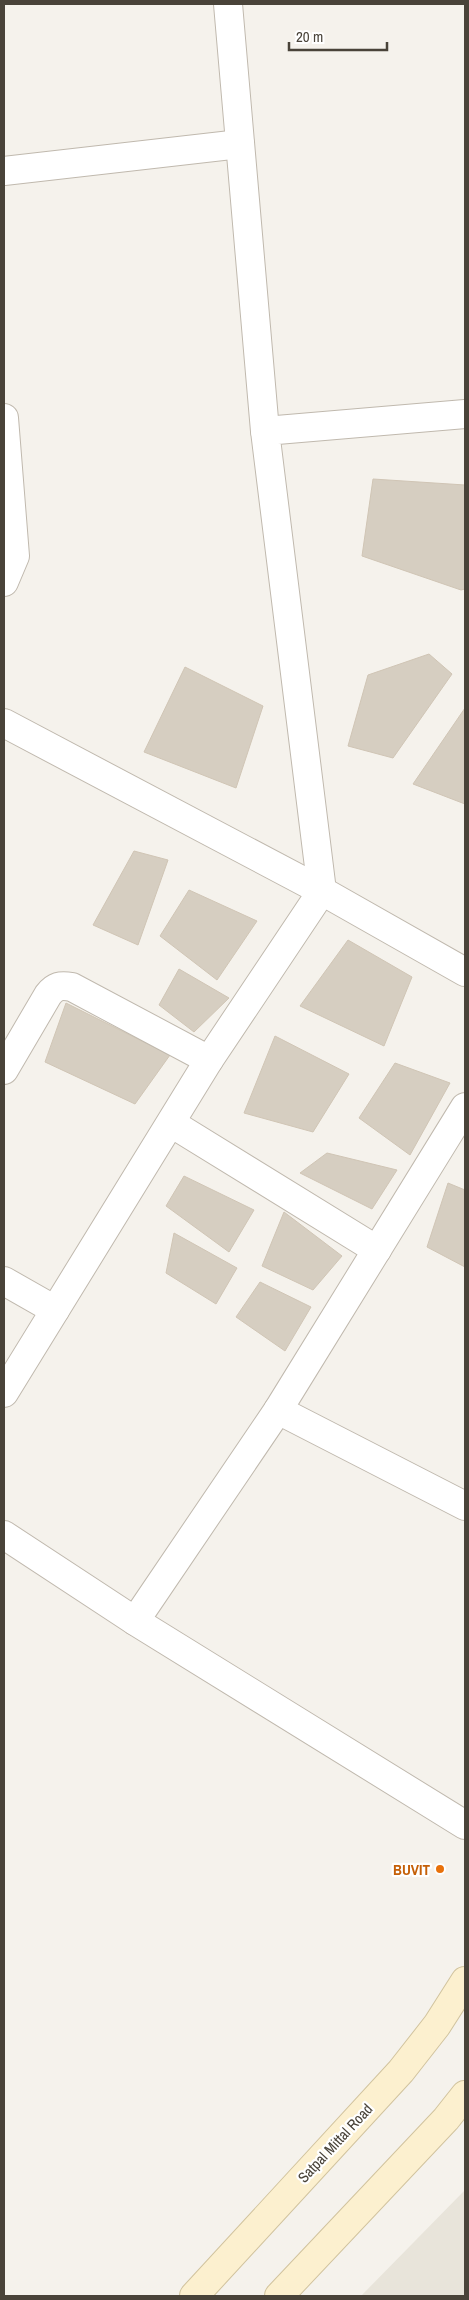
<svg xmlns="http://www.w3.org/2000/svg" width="469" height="2300" viewBox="0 0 469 2300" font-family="'Archivo Narrow',sans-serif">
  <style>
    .residential { fill: #e8e4da }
    .building { fill: #d6cec1; stroke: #d0c5b5 }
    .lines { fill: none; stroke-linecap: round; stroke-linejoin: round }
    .street-casing { stroke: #c0b9ae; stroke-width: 30 }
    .secondary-casing { stroke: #d1c39e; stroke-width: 30 }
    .street { stroke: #fff; stroke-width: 28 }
    .secondary { stroke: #fcf0cf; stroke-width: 28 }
    .food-dot { fill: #e8710a; stroke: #fff; stroke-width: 2 }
    .labels { text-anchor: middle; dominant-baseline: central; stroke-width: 4.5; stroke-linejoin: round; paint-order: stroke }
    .food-label { font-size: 15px; font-weight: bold; fill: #c56008; stroke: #fff; text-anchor: end }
    .street-label { font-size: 15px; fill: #494339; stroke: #fff }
  </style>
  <rect width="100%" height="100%" fill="#f5f2ec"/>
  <path class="residential" d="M465,2190v106h-104z"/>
  <g class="building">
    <path d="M373,479l92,6v104l-4,1 -99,-34z"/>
    <path d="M429,654l23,20 -59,84 -45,-12 20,-71z"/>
    <path d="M185,667l78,39 -27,82 -92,-36z"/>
    <path d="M465,708v96l-52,-20z"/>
    <path d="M134,851l34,9 -30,85 -45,-20z"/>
    <path d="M189,890l68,31 -40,59 -57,-44z"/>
    <path d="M348,940l64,37 -28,69 -84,-40z"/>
    <path d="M179,969l50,29 -35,34 -35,-27z"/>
    <path d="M66,1003l104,52 -35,49 -90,-42z"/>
    <path d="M275,1036l74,38 -36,58 -69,-19z"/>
    <path d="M395,1063l55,20 -40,72 -51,-37z"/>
    <path d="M327,1153l70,17 -25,39 -72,-36z"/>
    <path d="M184,1176l70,34 -25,42 -63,-46z"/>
    <path d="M448,1183l17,7v77l-38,-20z"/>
    <path d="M284,1212l58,44 -29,34 -51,-24z"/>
    <path d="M174,1233l63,35 -21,36 -50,-31z"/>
    <path d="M260,1282l51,25 -26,44 -49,-34z"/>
  </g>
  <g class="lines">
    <defs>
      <g id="street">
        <path d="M228,4l37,427"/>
        <path d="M4,171l236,-27"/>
        <path d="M4,418l11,138 -11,26"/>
        <path d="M4,723l318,168 143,81"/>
        <path d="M4,1070l44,-75c7,-9 12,-10 24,-8l137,73"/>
        <path d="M171,1123l206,127"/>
        <path d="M4,1281l51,29"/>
        <path d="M4,1393l205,-333 113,-169 -57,-460 200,-17"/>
        <path d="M278,1410l187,96"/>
        <path d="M4,1535l131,86 330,204"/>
        <path d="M135,1621l143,-211 187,-303"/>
      </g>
      <g id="secondary">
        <path d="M194,2296l207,-225 36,-46 28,-44"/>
        <path d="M279,2296l167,-177 19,-24"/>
      </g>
    </defs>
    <use href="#street" class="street-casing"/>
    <use href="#secondary" class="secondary-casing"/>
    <use href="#street" class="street"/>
    <use href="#secondary" class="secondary"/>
  </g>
  <circle class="food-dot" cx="440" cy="1869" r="5"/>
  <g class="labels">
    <g class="food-label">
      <text x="430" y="1869">BUVIT</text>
    </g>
    <g class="street-label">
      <text transform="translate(335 2143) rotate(-47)">Satpal Mittal Road</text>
    </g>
  </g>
  <rect width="469" height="2300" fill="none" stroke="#494339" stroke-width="10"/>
  <path d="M289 42v8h98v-8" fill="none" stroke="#494339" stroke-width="2.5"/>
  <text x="296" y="42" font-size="15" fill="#494339" stroke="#ffffff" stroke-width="4" paint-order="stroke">20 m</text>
</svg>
